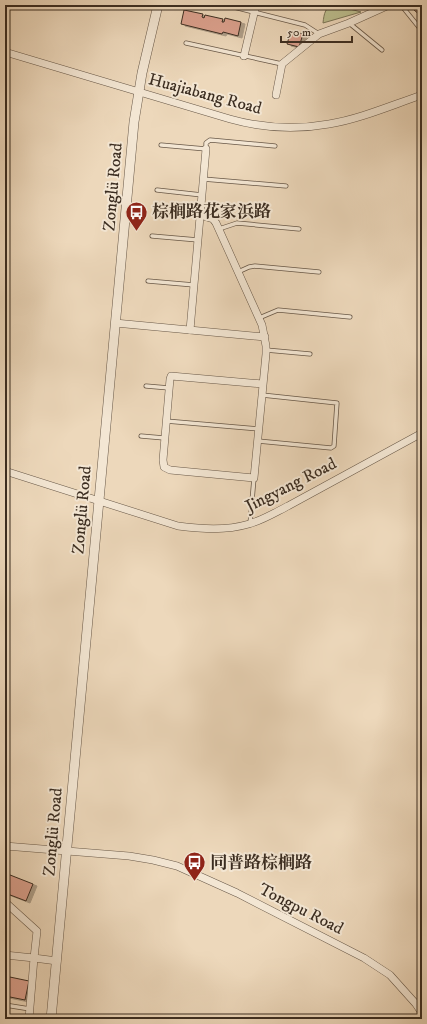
<svg xmlns="http://www.w3.org/2000/svg" width="427" height="1024" viewBox="0 0 427 1024" font-family="'IM FELL DW Pica','Noto Serif SC',serif">
  <style>
    .green { fill: #bcbe8e; stroke: #7c7658 }
    .building { fill: #dca18e; stroke: #3b2d21; filter: url(#shadow) }
    .lines { fill: none; stroke-linecap: round; stroke-linejoin: round }
    .service-casing { stroke: #685848; stroke-width: 5 }
    .minor-casing { stroke: #685848; stroke-width: 8 }
    .tertiary-casing { stroke: #685848; stroke-width: 10 }
    .service { stroke: #f3e6d3; stroke-width: 3.5 }
    .minor { stroke: #f3e6d3; stroke-width: 7 }
    .tertiary { stroke: #f3e6d3; stroke-width: 9 }
    .labels { text-anchor: middle; dominant-baseline: central; stroke-width: 4; stroke-linejoin: round; paint-order: stroke }
    .street-label { font-size: 17px; fill: #3b2d21; stroke: #f3e6d3 }
    .poi-label { font-size: 17px; font-weight: bold; fill: #3b2d21; stroke: #f3e6d3; text-anchor: start }
  </style>
  <defs>
    <filter id="shadow"><feDropShadow dx="4" dy="2" stdDeviation="0" flood-color="#0004"/></filter>
  </defs>
  <rect width="100%" height="100%" fill="#edd8bb"/>
  <filter id="stains"><feTurbulence type="fractalNoise" baseFrequency=".005" numOctaves="4"/><feColorMatrix values="0 0 0 0 .2 0 0 0 0 .09 0 0 0 0 .02 0 0 0 .5 -.17"/></filter>
  <radialGradient id="worn" r=".72"><stop offset=".6" stop-color="#630" stop-opacity="0"/><stop offset="1" stop-color="#630" stop-opacity=".3"/></radialGradient>
  <path class="green" d="M335,5l26,7 -38,11c1,-9 2,-17 12,-18z"/>
  <g class="building">
    <path d="M417,5h5v12l-9,-8z"/>
    <path d="M184,10l19,4 -1,3 2,1 1,-3 18,4 -1,3h2l1,-4 16,4 -3,14 -15,-4 -1,2 -41,-10z"/>
    <path d="M291,31l12,3 -4,13 -12,-3z"/>
    <path d="M5,873l28,11 -7,17 -21,-8z"/>
    <path d="M5,976l24,5 -4,19 -20,-4z"/>
  </g>
  <g class="lines">
    <defs>
      <g id="service">
        <path d="M226,5l79,20 14,9"/>
        <path d="M401,5l21,26"/>
        <path d="M349,23l33,27"/>
        <path d="M186,43l96,21"/>
        <path d="M161,145l45,4v-6l4,-3 65,6"/>
        <path d="M203,179l83,7"/>
        <path d="M157,190l45,5"/>
        <path d="M219,229l18,-6 62,6"/>
        <path d="M152,236l46,4"/>
        <path d="M238,272l11,-5 6,-1 64,6"/>
        <path d="M148,281l46,4"/>
        <path d="M259,318l19,-8 72,7"/>
        <path d="M266,350l44,4"/>
        <path d="M146,386l23,2"/>
        <path d="M166,421l93,8"/>
        <path d="M141,436l23,2"/>
        <path d="M258,441l73,7 3,-2 3,-43 -75,-8"/>
        <path d="M250,524l4,-46"/>
        <path d="M5,1005l25,4"/>
      </g>
      <g id="minor">
        <path d="M5,52l225,67c32,9 66,11 99,5 31,-5 63,-19 93,-29"/>
        <path d="M244,56l12,-51"/>
        <path d="M276,95l6,-31 37,-30 30,-11 40,-18"/>
        <path d="M200,215l13,4 3,4 46,102 4,21v8l-12,124 -84,-8 -6,-3 -1,-7 7,-81 1,-3 92,8"/>
        <path d="M115,323l150,14"/>
        <path d="M190,330l16,-181"/>
        <path d="M5,471l173,55c24,3 47,5 71,-2 14,-4 27,-12 39,-18l134,-73"/>
        <path d="M5,846l124,10 24,4 24,6 60,27 127,65 26,17 26,29 6,9"/>
        <path d="M5,902l32,29 -3,27 23,3"/>
        <path d="M5,955l29,3 -5,61"/>
      </g>
      <path id="tertiary" d="M51,1019l83,-897 8,-49 16,-68"/>
    </defs>
    <use href="#service" class="service-casing"/>
    <use href="#minor" class="minor-casing"/>
    <use href="#tertiary" class="tertiary-casing"/>
    <use href="#service" class="service"/>
    <use href="#minor" class="minor"/>
    <use href="#tertiary" class="tertiary"/>
  </g>
  <defs>
    <symbol id="bus-pin" viewBox="-11 -11 22 30"><path d="M0 17L-7.5 6A9.5 9.5 0 1 1 7.5 6Z" fill="#8f2418" stroke="#f3e6d3"/><path d="M-5-6H5V4H4V6H2V4H-2V6H-4V4H-5ZM-3.5-4V0h7V-4ZM-3.5 1.2v1.5H-2V1.2ZM2 1.2v1.5H3.5V1.2Z" fill="#fff"/></symbol>
  </defs>
  <g fill-rule="evenodd">
    <use href="#bus-pin" x="124" y="200" width="25" height="34"/>
    <use href="#bus-pin" x="182" y="850" width="25" height="34"/>
  </g>
  <g class="labels">
    <g class="street-label">
      <text transform="translate(205 94) rotate(15)">Huajiabang Road</text>
      <text transform="translate(113 187) rotate(-85)">Zonglü Road</text>
      <text transform="translate(291 485) rotate(-27)">Jingyang Road</text>
      <text transform="translate(82 510) rotate(-85)">Zonglü Road</text>
      <text transform="translate(53 832) rotate(-85)">Zonglü Road</text>
      <text transform="translate(301 909) rotate(27)">Tongpu Road</text>
    </g>
    <g class="poi-label">
      <text x="152" y="212">棕榈路花家浜路</text>
      <text x="210" y="863">同普路棕榈路</text>
    </g>
  </g>
  <rect width="427" height="1024" fill="none" stroke="#edd8bb" stroke-width="20"/>
  <rect x="6" y="6" width="415" height="1012" fill="none" stroke="#3b2d21" stroke-width="2"/>
  <rect x="10" y="10" width="407" height="1004" fill="none" stroke="#3b2d21"/>
  <path d="M281 36v6h71v-6" fill="none" stroke="#3b2d21" stroke-width="2"/>
  <text x="287" y="36" font-size="12" fill="#3b2d21" stroke="#f3e6d3" stroke-width="3" paint-order="stroke">50 m</text>
  <rect width="100%" height="100%" filter="url(#stains)"/>
  <rect width="100%" height="100%" fill="url(#worn)"/>
</svg>
